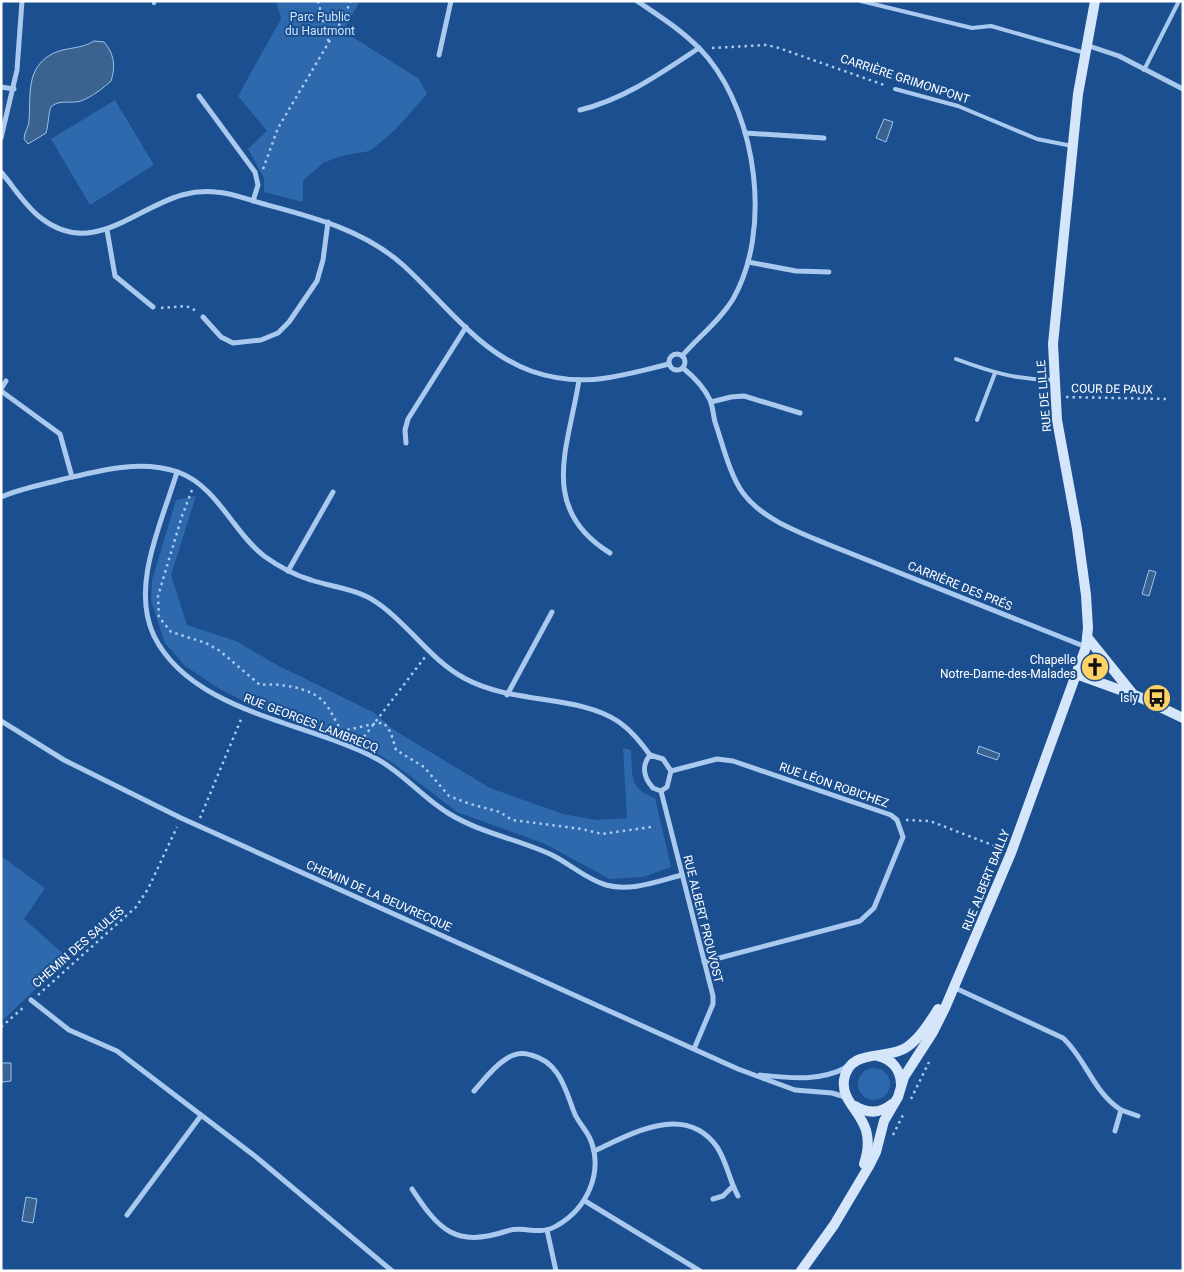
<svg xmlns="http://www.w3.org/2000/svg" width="1184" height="1272" viewBox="0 0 1184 1272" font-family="Roboto,sans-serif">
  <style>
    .green { fill: #2e69ad }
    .water { fill: #3c6290; stroke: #9cc4f0 }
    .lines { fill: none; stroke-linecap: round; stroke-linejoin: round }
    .stream { stroke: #9cc4f0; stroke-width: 4.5 }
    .path { stroke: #a9c9ee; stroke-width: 2.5; stroke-dasharray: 2.5 4; stroke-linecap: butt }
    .service { stroke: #a9c9ee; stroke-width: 4 }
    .minor { stroke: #a9c9ee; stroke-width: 5 }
    .secondary { stroke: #d6e6fa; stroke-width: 10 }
    .labels { text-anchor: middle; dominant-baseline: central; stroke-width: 4; stroke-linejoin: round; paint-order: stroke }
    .park-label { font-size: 12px; fill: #cfe3fa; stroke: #1b4f8f }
    .street-label { font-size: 12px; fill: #fff; stroke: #1b4f8f }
    .poi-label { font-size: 12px; fill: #fff; stroke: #1b4f8f; text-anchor: end }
  </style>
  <rect width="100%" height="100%" fill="#1b4f8f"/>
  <g class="green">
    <path d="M276,1h84l-17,30 76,48 8,15 -31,35 -26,22 -29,5 -18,7 -20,18v21l-39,-10v-14l-16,-29 19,-18 -29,-35 43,-77z"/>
    <path d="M115,100l39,65 -64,40 -39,-66z"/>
    <path d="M196,496l-25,79 16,50 49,16 43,25 94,46 21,18 96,58 73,26 34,6 30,-2 -4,-70 8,2c2,26 -3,38 24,48l16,69 -28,10 -33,2 -65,-35 -88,-32 -64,-49 -27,-16 -111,-40 -35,-18 -35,-23 -20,-23 -14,-42 1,-21 24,-80z"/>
    <path d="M1,856l44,32 -21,31 44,39 -67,64z"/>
    <circle cx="874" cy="1084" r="16"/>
  </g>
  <g class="water">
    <path d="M94,41l10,1c10,11 12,25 7,39 -9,8 -18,15 -30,20 -8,3 -23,-2 -30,6 -2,2 -3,21 -5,26l-18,11 -4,-5c0,-7 5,-12 5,-18 2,-26 -4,-54 25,-68 13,-6 28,-4 40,-12z"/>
    <path d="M884,119l9,3 -7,20 -10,-4z"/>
    <path d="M1149,570l7,2 -7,24 -7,-2z"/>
    <path d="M979,746l21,8 -3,6 -20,-7z"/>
    <path d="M1,1063h10v18l-9,1z"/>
    <path d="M26,1197l11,2 -4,24 -11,-2z"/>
  </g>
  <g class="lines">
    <path class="stream" d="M154,3v-2"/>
    <g class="path">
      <path d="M318,1l11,42"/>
      <path d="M712,48l54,-3 10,2 111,39"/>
      <path d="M263,169l15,-41 64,-108 9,-19"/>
      <path d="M161,308l25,-2 11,5"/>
      <path d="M1066,397l102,2"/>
      <path d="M192,490l-10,26 -24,80 1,21 12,15 35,11 14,8 40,34c19,-2 50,2 64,17 7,8 11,19 17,28 15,0 27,-7 43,-7l7,10 5,17 28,17 25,29 21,8 30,8 12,8 70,9 20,5 49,-7"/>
      <path d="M360,742l65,-85"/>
      <path d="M200,818l42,-101"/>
      <path d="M906,820l24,1 70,27"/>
      <path d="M38,995l98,-88 12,-18 29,-62"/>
      <path d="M1,1027l23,-20"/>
      <path d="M911,1099l18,-37"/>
      <path d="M893,1135l11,-22"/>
    </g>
    <g class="service">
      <path d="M861,1l111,27 19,-2 94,27"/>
      <path d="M1144,70l35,-69"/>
      <path d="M895,89l63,17 79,33 35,7"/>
      <path d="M956,359c35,13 61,21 98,21"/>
      <path d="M977,420l18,-47"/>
    </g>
    <g class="minor">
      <path d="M637,1c25,17 51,33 71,57 49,60 64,173 25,241 -14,23 -34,37 -51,57"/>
      <path d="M1086,45l33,11 64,33"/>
      <path d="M439,55l12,-54"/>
      <path d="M1,87l13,2"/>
      <path d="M199,96l56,76 3,13 -5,16"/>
      <path d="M580,110c45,-11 81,-37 119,-62"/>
      <path d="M745,133l79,5"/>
      <path d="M1,138l16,-68 5,-69"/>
      <path d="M1,172c13,15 24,34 40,46 51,40 94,-10 141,-23 11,-3 23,-4 34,-3 16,1 33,8 48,12 49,13 100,26 139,61 40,36 75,87 128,106 52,18 88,5 138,-7"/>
      <path d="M107,230l8,46 38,31"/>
      <path d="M748,262l48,9 33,1"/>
      <path d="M203,317l18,20 12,6 28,-3 17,-7 11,-11 28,-41 6,-21 5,-38"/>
      <circle cx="677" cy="362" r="8"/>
      <path d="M683,368c11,9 21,19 27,32 3,7 3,14 5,22 7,20 15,54 28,71 19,26 55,39 84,51l259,103"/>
      <path d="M579,380c-10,66 -42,128 31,173"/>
      <path d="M1,389l5,-8"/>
      <path d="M1,391l59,43 12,43"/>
      <path d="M711,402l20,-5 13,-1 56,17"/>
      <path d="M406,443l-1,-13 3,-11 58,-92"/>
      <path d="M177,472c-15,50 -47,114 -23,164 38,77 155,86 223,123 26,14 46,39 71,54 32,20 70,26 104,42 18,9 34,24 54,30 25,7 52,-4 76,-10"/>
      <path d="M1,497c19,-8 39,-12 59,-17 38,-9 79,-21 118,-8 39,14 55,60 86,84 14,10 30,19 47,24 21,7 46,9 65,22 32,21 53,57 88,76 49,27 114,16 155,44 13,9 22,21 31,33"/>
      <path d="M288,571l45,-79"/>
      <path d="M507,695l45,-83"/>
      <path d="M1,721l63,39 117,58 557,251 57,21 37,3 13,4"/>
      <path d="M650,755l13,4 8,12 -4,16 -6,4 -8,-3c-9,-10 -12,-22 -3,-33z"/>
      <path d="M671,771l46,-12 16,2 158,54 6,5 6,17 -29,71 -14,13 -156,41"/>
      <path d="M661,791l52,205v8l-19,45"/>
      <path d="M953,987l110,51c23,21 30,54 58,72l-6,21"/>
      <path d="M31,1000l38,30 48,21 139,106 136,114"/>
      <path d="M760,1075c29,3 60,7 87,-8"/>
      <path d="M1121,1110l17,6"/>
      <path d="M594,1151c37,-17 91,-49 123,-4 10,15 12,33 21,49"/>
      <path d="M412,1189c27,41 43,59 95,42 18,-6 32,6 51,-6 29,-17 45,-52 33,-84 -4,-11 -13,-18 -17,-29 -9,-24 -15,-50 -43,-57 -9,-3 -18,-1 -25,4 -13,8 -22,21 -32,32"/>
      <path d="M713,1199l10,-3 10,-10"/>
      <path d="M585,1201l115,70"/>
      <path d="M127,1215l73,-98"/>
      <path d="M547,1230l9,41"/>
    </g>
    <g class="secondary">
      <path d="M1087,637l45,56"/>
      <path d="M1076,674l61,22 46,22"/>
      <path d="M878,1056c14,3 23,14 23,29"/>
      <path d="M855,1106c13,8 25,8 37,-2"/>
      <path d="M864,1164c16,-48 -24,-55 -20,-84 5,-33 43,-19 63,-33 13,-9 23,-25 31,-38"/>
      <path d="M801,1271l33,-46 35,-59 7,-14 8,-31 14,-24 6,-20 29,-45 12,-24 66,-155 75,-206 2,-19 -2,-33 -9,-66 -20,-109 -4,-76 25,-250 17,-93"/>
    </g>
  </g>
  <defs>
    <symbol id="church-disc" viewBox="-11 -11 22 22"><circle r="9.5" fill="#ffd166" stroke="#1b4f8f"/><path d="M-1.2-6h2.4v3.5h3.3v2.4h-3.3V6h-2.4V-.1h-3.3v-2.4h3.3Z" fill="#111"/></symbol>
    <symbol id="bus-disc" viewBox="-11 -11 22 22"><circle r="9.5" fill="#ffd166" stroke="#1b4f8f"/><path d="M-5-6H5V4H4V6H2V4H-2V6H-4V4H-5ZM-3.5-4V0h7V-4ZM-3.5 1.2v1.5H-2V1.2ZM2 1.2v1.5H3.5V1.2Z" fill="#111"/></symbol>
  </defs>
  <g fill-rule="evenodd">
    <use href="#church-disc" x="1079" y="651" width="32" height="32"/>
    <use href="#bus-disc" x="1141" y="682" width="32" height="32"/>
  </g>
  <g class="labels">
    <g class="park-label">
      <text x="320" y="17">Parc Public<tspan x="320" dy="14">du Hautmont</tspan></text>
    </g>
    <g class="street-label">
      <text transform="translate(905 79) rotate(18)">CARRIÈRE GRIMONPONT</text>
      <text transform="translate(1112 389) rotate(1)">COUR DE PAUX</text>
      <text transform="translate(1044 396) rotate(-95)">RUE DE LILLE</text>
      <text transform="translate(960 586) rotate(22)">CARRIÈRE DES PRÉS</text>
      <text transform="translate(311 723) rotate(21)">RUE GEORGES LAMBRECQ</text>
      <text transform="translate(834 785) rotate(19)">RUE LÉON ROBICHEZ</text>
      <text transform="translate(986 880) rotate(-68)">RUE ALBERT BAILLY</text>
      <text transform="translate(379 896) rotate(24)">CHEMIN DE LA BEUVRECQUE</text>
      <text transform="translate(703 919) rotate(76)">RUE ALBERT PROUVOST</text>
      <text transform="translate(78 947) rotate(-41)">CHEMIN DES SAULES</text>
    </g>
    <g class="poi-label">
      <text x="1076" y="660">Chapelle<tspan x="1076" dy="14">Notre-Dame-des-Malades</tspan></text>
      <text x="1138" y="698">Isly</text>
    </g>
  </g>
  <rect width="1184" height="1272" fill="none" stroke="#ffffff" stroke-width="5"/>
</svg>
